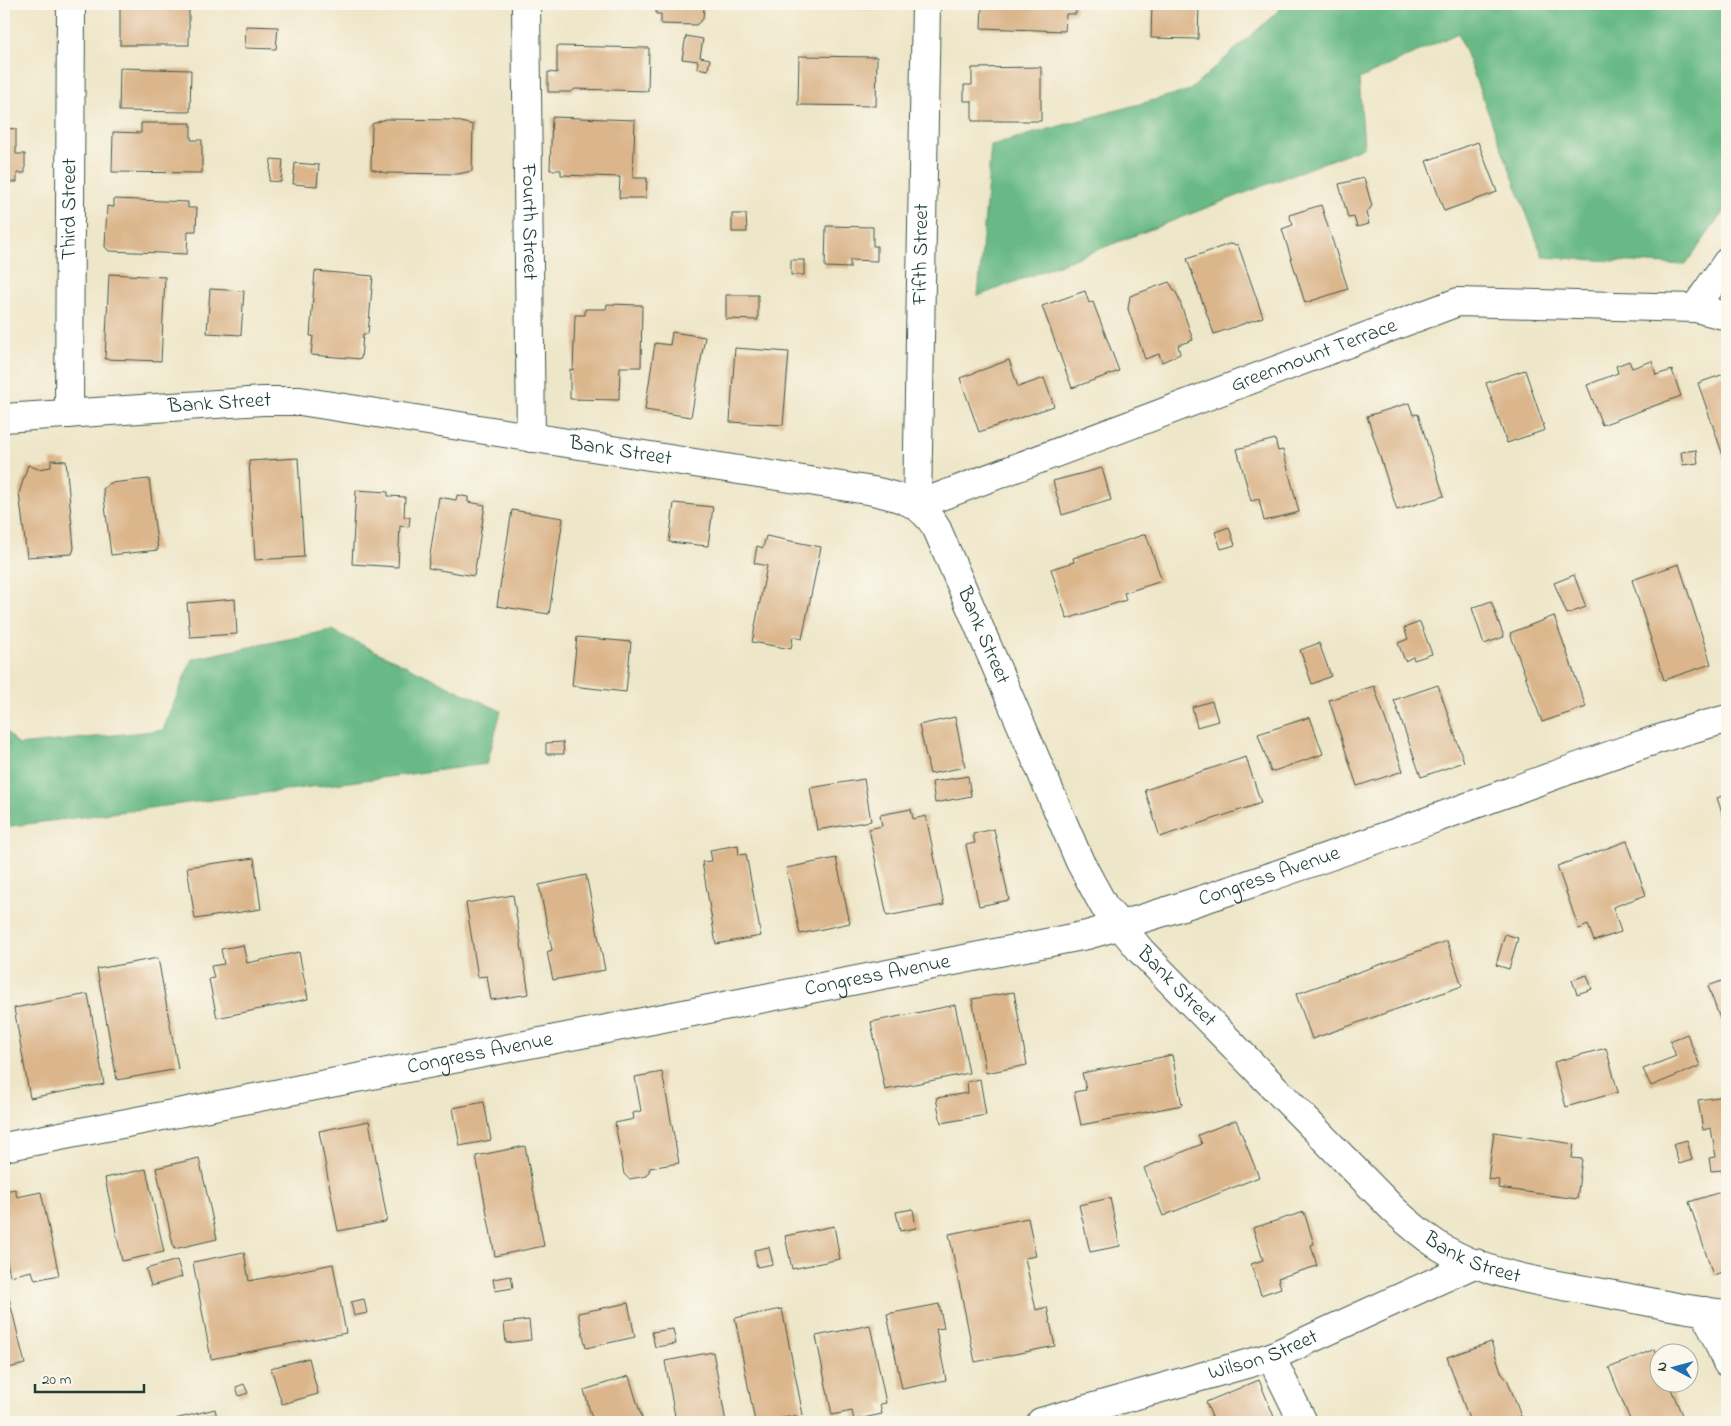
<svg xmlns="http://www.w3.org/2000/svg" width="1731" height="1426" viewBox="0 0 1731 1426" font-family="'Indie Flower',sans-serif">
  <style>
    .forest { fill: #67b985; stroke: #437b5c }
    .building { fill: #dbb68c }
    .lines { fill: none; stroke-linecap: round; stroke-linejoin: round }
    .minor-casing { stroke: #3e564a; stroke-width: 30 }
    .minor { stroke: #fff; stroke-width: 28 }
    .labels { text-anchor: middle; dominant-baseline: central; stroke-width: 5; stroke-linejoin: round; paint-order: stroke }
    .street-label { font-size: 21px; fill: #1f3d34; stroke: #fbf7ec }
  </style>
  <rect width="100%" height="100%" fill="#fbf7ec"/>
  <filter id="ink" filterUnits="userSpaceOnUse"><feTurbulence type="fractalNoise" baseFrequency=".02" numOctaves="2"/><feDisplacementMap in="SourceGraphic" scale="10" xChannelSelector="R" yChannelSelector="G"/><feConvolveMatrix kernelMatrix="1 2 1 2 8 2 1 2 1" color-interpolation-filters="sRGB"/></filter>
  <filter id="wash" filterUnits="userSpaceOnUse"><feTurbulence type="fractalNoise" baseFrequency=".0096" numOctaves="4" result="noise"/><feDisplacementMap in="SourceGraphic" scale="20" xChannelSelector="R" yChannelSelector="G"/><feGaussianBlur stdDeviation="1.12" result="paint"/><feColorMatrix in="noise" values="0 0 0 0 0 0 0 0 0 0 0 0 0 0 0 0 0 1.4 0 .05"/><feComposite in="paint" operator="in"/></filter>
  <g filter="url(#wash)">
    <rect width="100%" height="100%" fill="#eee6c8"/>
    <g class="forest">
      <path d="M1286,4h441v203l-42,58 -142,-8 -85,-224 -99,46 5,68 -386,149 13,-151 199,-55z"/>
      <path d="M331,630l170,81 -14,53 -483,63v-98l14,16 145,-15 29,-71z"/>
    </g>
    <g id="blocks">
      <g class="building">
        <rect x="120" y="4" width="69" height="41"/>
        <path d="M656,4h41v3h7l-1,12 -7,6 -35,-1v-10h-5z"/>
        <path d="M780,4h91v4l-91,-1z"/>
        <path d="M982,4h94v10h-10l-1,17 -84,-3z"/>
        <path d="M1152,4h47l-1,35 -47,-1z"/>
        <path d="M4,13h3l-1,71h-2z"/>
        <path d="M246,26l32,1 -2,22 -31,-1z"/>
        <path d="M686,36l17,3 -3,18 10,2 -2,11 -11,-2 1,-7 -16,-2z"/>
        <path d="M557,46l92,2 -1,43 -73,-2 -4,3h-23v-20l9,1z"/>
        <path d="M799,56l78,1 -1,49 -78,-1z"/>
        <path d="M1041,67v54h-69v-20h-8v-16h8v-17z"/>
        <path d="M120,68l71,2 -1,42 -71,-1z"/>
        <path d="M552,117l83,3 -2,58h14l-1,20h-27l1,-21 -59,-2v-5h-11z"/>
        <path d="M386,119l67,1 20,5 -1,46 -14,3 -72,-1 -15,-4 1,-45z"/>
        <path d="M141,123h50v17h11v33l-90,-1 1,-40 28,1z"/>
        <path d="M4,128l12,1v25h9v19h-8v9h-13z"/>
        <path d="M1478,142l19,50 -53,19 -18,-50z"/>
        <path d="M271,159l12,1 -2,22 -12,-1z"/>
        <path d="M295,163l24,2 -2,21 -24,-2z"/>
        <path d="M1364,178l8,28 -6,7 3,11 -12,3 -3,-10 -6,1 -9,-34z"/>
        <path d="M114,199l74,3v6h9l-1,23h-8l-1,23 -78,-3 -4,-4 2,-41 7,1z"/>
        <path d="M1321,205l27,84 -43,14 -23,-74 11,-4 -4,-10z"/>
        <path d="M732,214h14l1,18h-15z"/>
        <path d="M826,226l47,1v19h4v15l-27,-1v8l-25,-1z"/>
        <path d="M1229,244l9,1 25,72 -49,17 -27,-75z"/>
        <rect x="791" y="260" width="13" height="15"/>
        <path d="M315,271l58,5 -5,58h-5l-2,25 -50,-4 2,-19h-3z"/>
        <path d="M109,274l56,3 -4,84 -56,-2z"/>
        <path d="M1169,282l9,14 15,44 -15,5 2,9 -18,8 -3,-8 -14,5 -17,-50 2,-13z"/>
        <path d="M210,289l34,2 -3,44 -34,-2z"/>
        <path d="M1085,291l4,12 4,-1 26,69 -47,17 -30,-82z"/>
        <path d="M726,295h32v25l-32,-1z"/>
        <path d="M607,304l35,1 -1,62h-21l-1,33 -49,-1v-30l3,1 2,-55h10v-6h21z"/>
        <path d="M672,332l33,5 -14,80 -46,-7 10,-67 15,2z"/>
        <path d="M735,348l54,4 -6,73 -53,-3z"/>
        <path d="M1009,360l9,27 26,-9 10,28 -75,26 -19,-54z"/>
        <path d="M1629,361l3,7 20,-7 4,14 16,-5 9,26 -79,29 -15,-40 31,-12 -2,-7z"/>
        <path d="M1525,370l20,60 -38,13 -21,-60z"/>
        <path d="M1727,373v94l-29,-84z"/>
        <path d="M1409,403l4,12 5,-1 26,82 -47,14 -30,-94z"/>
        <path d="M1275,439l3,12 5,-1 16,62 -35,9 -5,-22 -8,2 -14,-52z"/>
        <path d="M1696,450l2,13 -15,2 -2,-13z"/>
        <path d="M298,458l6,99 -49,3 -6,-99z"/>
        <path d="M51,460l15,1 8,87 -2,6 -45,3 -8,-64 9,-28 10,4 13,-2z"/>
        <path d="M1102,468l9,32 -49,15 -9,-34z"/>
        <path d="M149,479l9,71 -47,5 -8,-66 7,-6z"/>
        <path d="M356,490l32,2v4l17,1 -1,20h6l-1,10 -9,-1 -2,41 -46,-3z"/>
        <path d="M457,495l11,2v5l17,3 -11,71 -46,-8 11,-71 17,3z"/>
        <path d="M674,503l39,4 -5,39 -39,-4z"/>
        <path d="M512,510l51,8 -14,96 -52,-8z"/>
        <path d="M1229,527l6,18 -14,4 -6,-17z"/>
        <path d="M1146,534l16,47 -38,12 2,7 -59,19 -16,-50 23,-7 -1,-4z"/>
        <path d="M766,536l55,11 -19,92 -9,-2 -2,12 -39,-7 15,-76 -13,-3 3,-17 6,2z"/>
        <path d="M1679,564l32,100 -47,16 -32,-100z"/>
        <path d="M1574,575l12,32 -19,7 -13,-31z"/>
        <path d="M235,599l2,35 -47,3 -3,-34z"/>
        <path d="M1491,601l13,36 -20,7 -12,-36z"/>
        <path d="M1554,616l32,91 -44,15 -32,-89z"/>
        <path d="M1420,622l12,32 -18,6 -1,-3 -8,4 -7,-18 10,-4 -4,-11z"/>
        <path d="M577,637l54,5 -5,50 -54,-6z"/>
        <path d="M1319,643l12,33 -19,8 -12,-34z"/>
        <path d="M1438,685l26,77 -43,15 -27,-77z"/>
        <path d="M1374,686l29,85 -46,15 -28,-86z"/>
        <path d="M1212,701l6,20 -21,6 -5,-20z"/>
        <path d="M955,717l10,50 -35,7 -11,-49z"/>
        <path d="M1310,717l13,37 -52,18 -13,-38z"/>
        <path d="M563,742l1,12h-18v-11z"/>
        <path d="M1246,757l15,46 -101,34 -15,-47z"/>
        <path d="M968,776l3,20 -36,7 -3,-21z"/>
        <path d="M864,779l7,42 -54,9 -7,-42z"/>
        <path d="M1727,794v33l-10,-29z"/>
        <path d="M911,809l2,10 13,-3 18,89 -57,11 -18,-87 13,-3 -2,-11z"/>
        <path d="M994,829l15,71 -30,6 -13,-61 9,-2 -2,-9z"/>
        <path d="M1627,841l19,54 -33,12 8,25 -27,9 -6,-16 -9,4 -22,-63z"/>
        <path d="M738,845l1,10 7,-1 15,82 -45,8 -14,-82 10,-1 -2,-11z"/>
        <path d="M254,858l7,51 -66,10 -8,-52z"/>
        <path d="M836,858l14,65 -50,11 -14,-66z"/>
        <path d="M586,875l19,95 -52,10 -6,-28 5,-2 -13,-65z"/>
        <path d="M513,895l16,99 -38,6 -4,-24 -9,1 -12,-74z"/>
        <path d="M1505,934l13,4 -9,31 -13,-4z"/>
        <path d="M1447,941l15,45 -150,53 -16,-45z"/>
        <path d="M243,945l4,18 52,-11 9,47 -91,19 -8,-39 5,-1 -3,-12 13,-2 -3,-15z"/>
        <path d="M158,958l20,111 -61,11 -20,-111z"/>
        <path d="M1587,975l5,14 -15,5 -5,-14z"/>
        <path d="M1727,979v59l-19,-52z"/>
        <path d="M1014,992l13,73 -41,8 -14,-74z"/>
        <path d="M88,994l16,90 -74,14 -16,-90z"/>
        <path d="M955,1005l14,68 -84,17 -14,-68z"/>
        <path d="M1687,1034l13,32 -49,20 -8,-17 33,-13 -6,-15z"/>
        <path d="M1606,1048l12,44 -52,15 -12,-45z"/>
        <path d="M1172,1055l10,50 -101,20 -7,-33 12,-2 -4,-17z"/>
        <path d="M662,1072l17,91 -29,5 -3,8 -18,3 -5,-5 -9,-51 19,-4 -1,-6 8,-2 -6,-34z"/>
        <path d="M980,1079l6,36 -45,8 -5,-25 32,-5 -1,-11z"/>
        <path d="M1725,1096l2,13v64l-5,1v-4l-11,1 -2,-13 7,-1 -5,-29 -8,2 -5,-30z"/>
        <path d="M484,1102l7,38 -31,6 -7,-38z"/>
        <path d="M1236,1120l23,57 -96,39 -19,-48 58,-24 -4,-9z"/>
        <path d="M369,1121l18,98 -2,3 -47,9 -19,-100z"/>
        <path d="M1494,1132l80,12 -2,14 10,1 -5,40 -79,-11 1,-8 -11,-1z"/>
        <path d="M1687,1140l5,20 -13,4 -6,-20z"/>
        <path d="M525,1146l19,100 -49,10 -19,-100z"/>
        <path d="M199,1158l18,81 -43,10 -18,-81z"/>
        <path d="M146,1169l18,83 -42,9 -17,-83z"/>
        <path d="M15,1189l2,8 24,-5 18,83 -24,5 -3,-9 -22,5 -6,-29v-56z"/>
        <path d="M1727,1190v81l-14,4 -24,-73z"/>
        <path d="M1110,1198l10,48 -30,6 -11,-47z"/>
        <path d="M913,1209l3,19 -16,3 -4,-19z"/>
        <path d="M1304,1212l10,32 -3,1 6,21 -39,12 3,10 -20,7 -10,-31 12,-4 -10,-32z"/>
        <path d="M1028,1218l8,38 -11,2 11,52 11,-3 8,39 -80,16 -26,-128z"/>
        <path d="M834,1226l6,33 -48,10 -7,-33z"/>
        <path d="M769,1247l4,17 -16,3 -3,-17z"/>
        <path d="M244,1252l5,29 84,-17 13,69 -135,26 -18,-97z"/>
        <path d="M177,1260l5,17 -31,9 -5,-17z"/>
        <path d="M511,1276l2,12 -18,3 -2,-12z"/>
        <path d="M7,1290l18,74 -21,5v-78z"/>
        <path d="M364,1299l3,14 -13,3 -3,-14z"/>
        <path d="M628,1303l7,34 -49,11 -8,-35z"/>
        <path d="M939,1304l5,24 -8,1 10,51 -44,9 -15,-75z"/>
        <path d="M782,1309l21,106 -48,7 -20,-104z"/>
        <path d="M529,1320l2,20 -25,3 -2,-20z"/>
        <path d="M870,1325l16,78 -6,1 2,10 -28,6 -2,-9 -20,4 -16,-79z"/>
        <path d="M673,1329l3,15 -21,3 -3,-15z"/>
        <path d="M1491,1342l11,32 6,7 15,41h-53l-23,-65z"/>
        <path d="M1655,1349l3,9v26h11l16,38h-54l-22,-54z"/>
        <path d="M713,1352l13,70h-50l-11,-61z"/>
        <path d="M309,1358l9,36 -36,10 -11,-36z"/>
        <path d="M629,1376l14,46h-50l-9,-32z"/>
        <path d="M1259,1380l17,42h-62l-8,-20z"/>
        <path d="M244,1384l4,9 -9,3 -3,-9z"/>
        <path d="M215,1409l3,13h-42l-1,-3z"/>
      </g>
    </g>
  </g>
  <g filter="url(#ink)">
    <use href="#blocks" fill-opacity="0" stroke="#3e564a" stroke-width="1"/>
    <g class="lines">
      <defs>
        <g id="minor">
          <path id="s1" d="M526,4l5,434"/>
          <path d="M1695,308l32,-46"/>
          <path id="s2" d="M69,414l2,-410"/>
          <path id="s3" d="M4,418l259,-17h37l573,90c28,6 49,12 64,38l143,333 24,44 37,45 253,259c14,13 28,25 45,36 51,32 117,38 175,49 37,7 75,16 113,19"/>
          <path id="s4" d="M917,505l541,-203 237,6 32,8"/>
          <path id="s5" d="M917,505l9,-501"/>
          <path id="s6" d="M4,1147l1083,-212c144,-41 284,-94 425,-144 71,-26 142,-53 215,-72"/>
          <path d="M1705,1311l22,52"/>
          <path d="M1271,1357l32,65"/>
          <path id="s7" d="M1041,1422l230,-65 205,-94"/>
        </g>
      </defs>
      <use href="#minor" class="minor-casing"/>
      <use href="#minor" class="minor"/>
    </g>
  </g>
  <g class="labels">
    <g class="street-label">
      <text stroke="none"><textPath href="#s2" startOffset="205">Third Street</textPath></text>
      <text stroke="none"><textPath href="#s1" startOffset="218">Fourth Street</textPath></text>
      <text stroke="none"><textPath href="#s5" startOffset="251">Fifth Street</textPath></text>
      <text stroke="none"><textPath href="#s4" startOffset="424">Greenmount Terrace</textPath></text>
      <text stroke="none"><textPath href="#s3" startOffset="216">Bank Street</textPath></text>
      <text stroke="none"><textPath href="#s3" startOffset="621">Bank Street</textPath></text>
      <text stroke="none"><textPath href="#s3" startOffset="1070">Bank Street</textPath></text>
      <text stroke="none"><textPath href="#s6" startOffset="1295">Congress Avenue</textPath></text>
      <text stroke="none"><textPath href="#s6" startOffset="890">Congress Avenue</textPath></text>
      <text stroke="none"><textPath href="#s3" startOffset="1475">Bank Street</textPath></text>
      <text stroke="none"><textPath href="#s6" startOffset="485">Congress Avenue</textPath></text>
      <text stroke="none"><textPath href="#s3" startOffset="1880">Bank Street</textPath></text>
      <text stroke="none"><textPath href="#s7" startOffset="232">Wilson Street</textPath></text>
    </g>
  </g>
  <rect width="1731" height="1426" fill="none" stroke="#fbf7ec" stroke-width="20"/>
  <g transform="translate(1674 1368) rotate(276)"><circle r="24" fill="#fbf7ec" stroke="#a3ada2"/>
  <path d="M0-4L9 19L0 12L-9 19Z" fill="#1f6fb2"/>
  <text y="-8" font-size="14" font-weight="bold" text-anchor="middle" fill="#1f3d34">N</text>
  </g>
  <path d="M35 1384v8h109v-8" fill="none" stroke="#1f3d34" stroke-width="2.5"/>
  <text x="42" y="1384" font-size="15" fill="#1f3d34" stroke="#fbf7ec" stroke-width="4" paint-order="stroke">20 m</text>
</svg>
